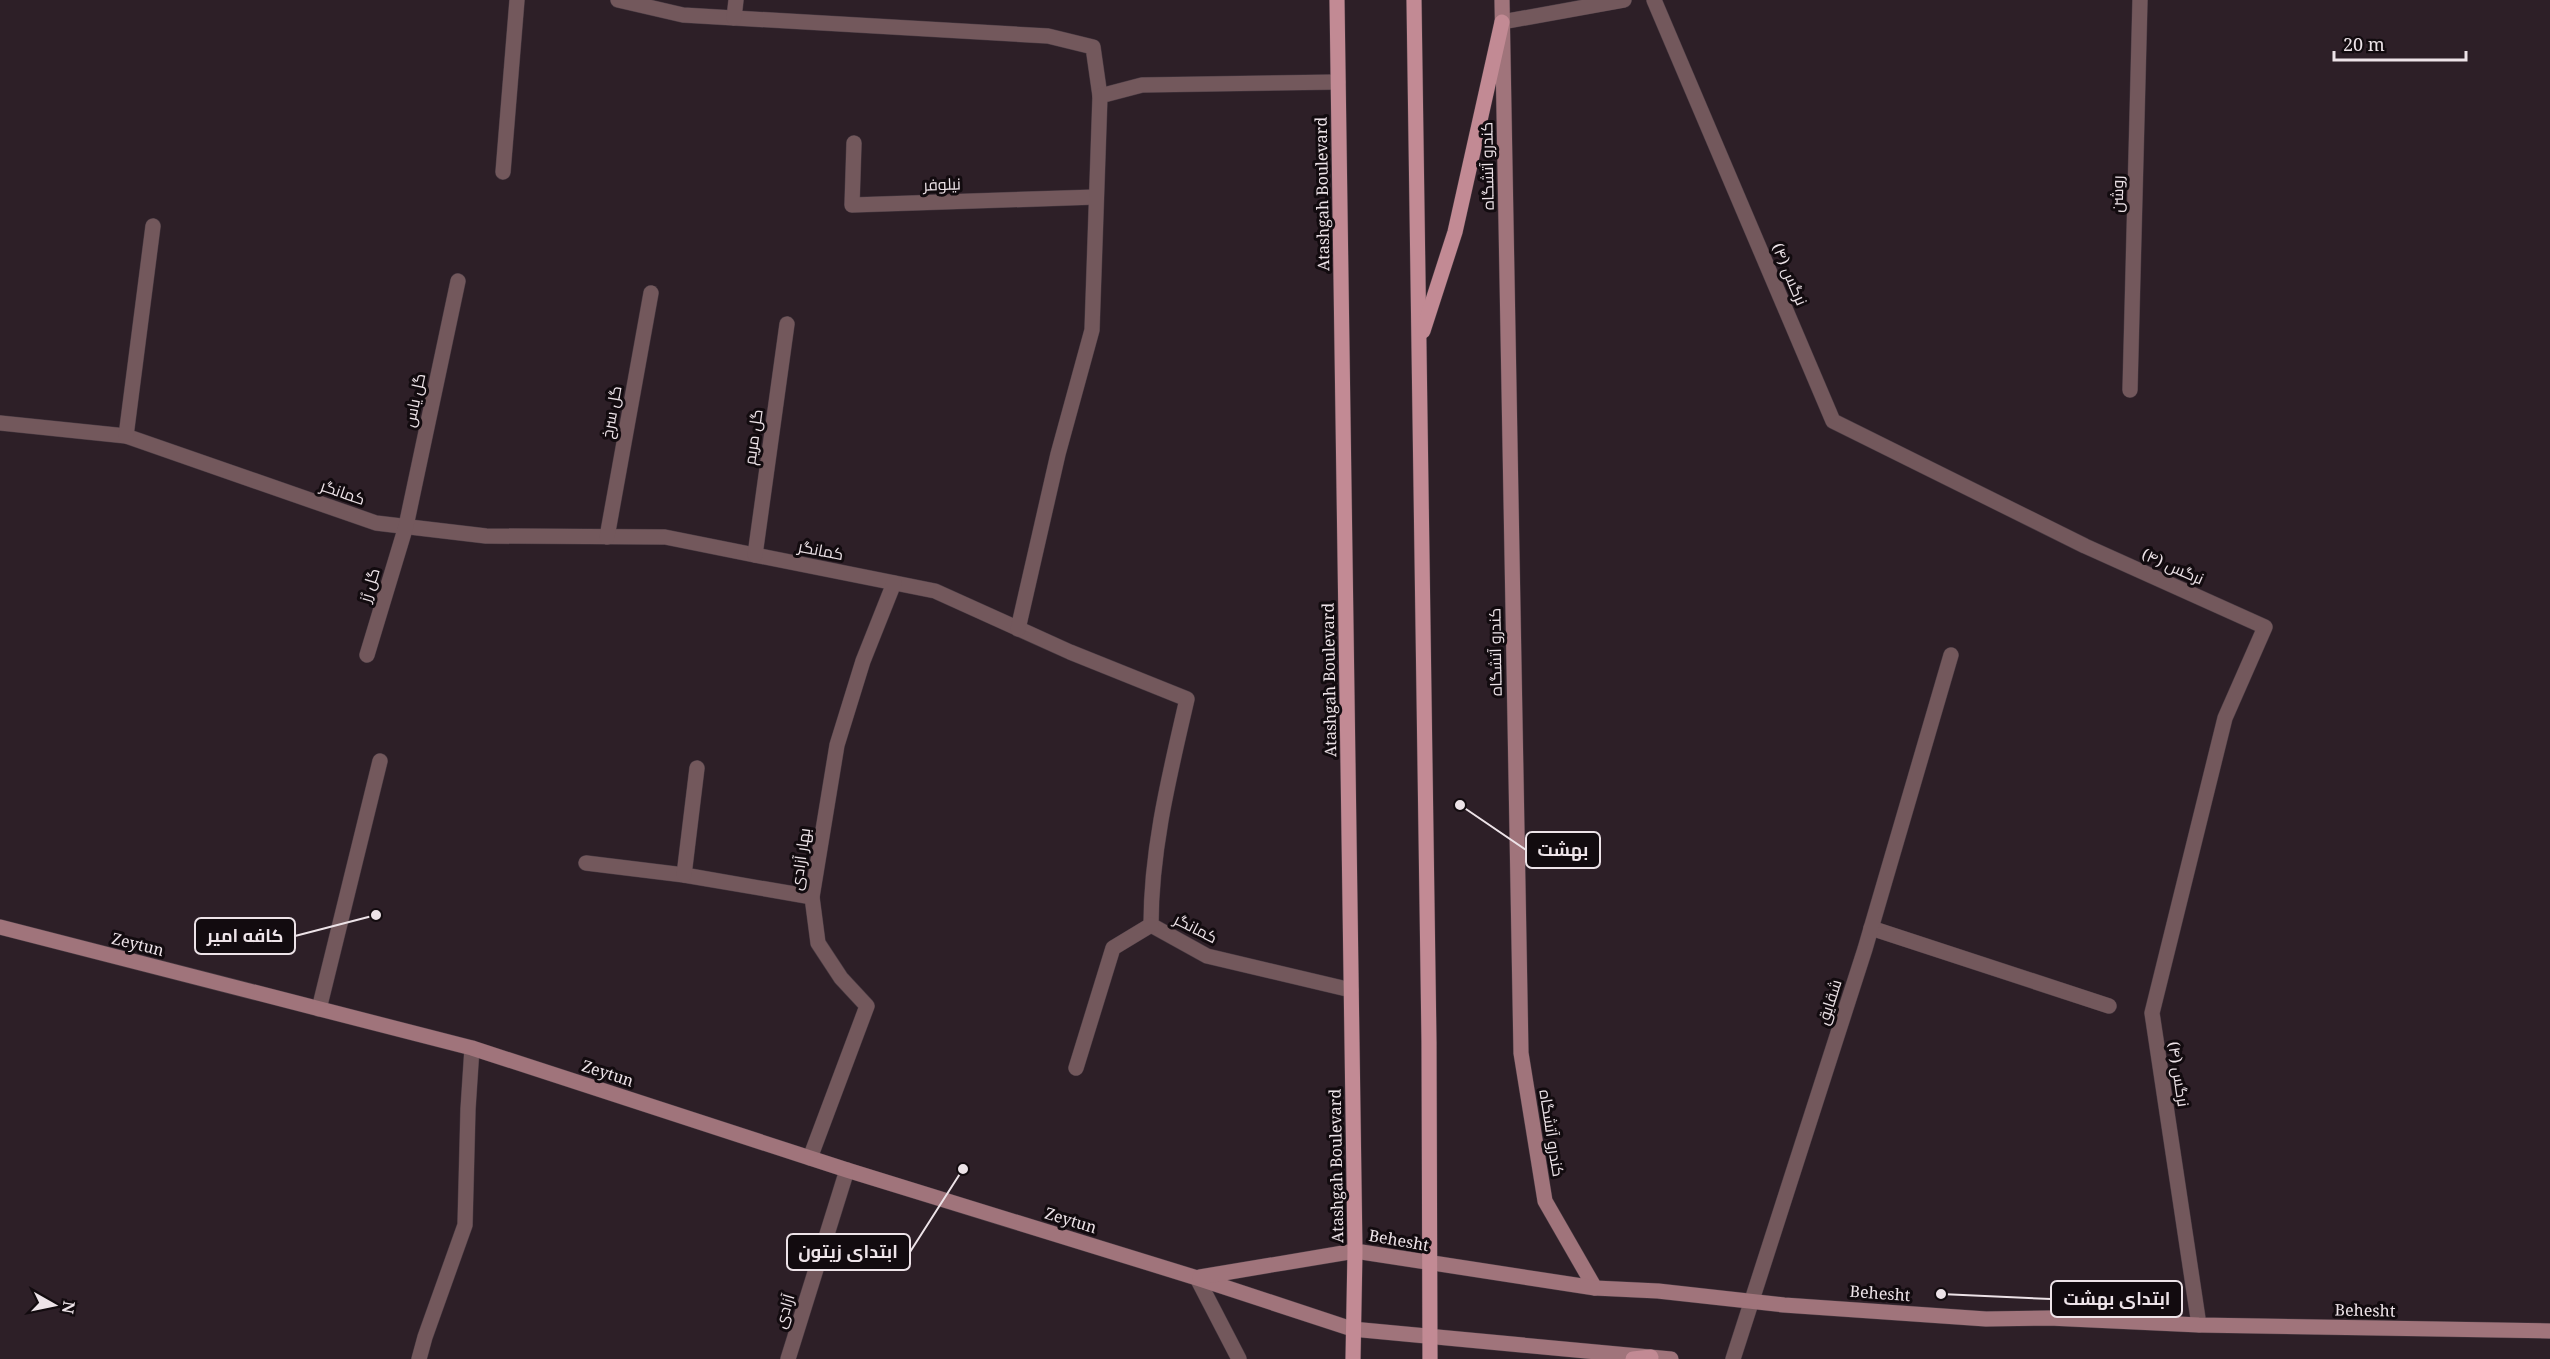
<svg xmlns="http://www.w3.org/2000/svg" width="2550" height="1359" viewBox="0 0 2550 1359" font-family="'Noto Serif',Cairo,serif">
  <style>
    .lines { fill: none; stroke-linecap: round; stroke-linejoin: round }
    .street-casing { stroke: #483a42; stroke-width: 16 }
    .secondary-casing { stroke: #483a42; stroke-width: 16 }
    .primary-casing { stroke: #483a42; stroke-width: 16 }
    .street { stroke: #73585c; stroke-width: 15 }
    .secondary { stroke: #a0747b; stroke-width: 15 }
    .primary { stroke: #c28a94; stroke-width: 15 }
    .labels { text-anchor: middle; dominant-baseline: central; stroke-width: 6; stroke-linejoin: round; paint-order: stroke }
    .street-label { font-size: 16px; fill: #ede3e8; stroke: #120b0f }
    .leader { fill: none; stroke: #ede3e8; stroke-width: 2 }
    .callout-dot { fill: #ede3e8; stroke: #120b0f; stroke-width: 2 }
    .callout { fill: #120b0f; stroke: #ede3e8; stroke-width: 2 }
    .callout-label { font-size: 18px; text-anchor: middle; font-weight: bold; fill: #ede3e8 }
  </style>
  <rect width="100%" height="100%" fill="#2d1f27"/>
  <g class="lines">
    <defs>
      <g id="street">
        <path d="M618,0l65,15 365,21 45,11 7,49"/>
        <path d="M1654,0l179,421 252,125 180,81 -40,91 -73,295 47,312"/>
        <path d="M734,18l2,-18"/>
        <path d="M1502,22l122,-22"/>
        <path d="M854,143l-2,62 244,-8"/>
        <path d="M503,172l14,-172"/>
        <path d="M2130,390l10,-390"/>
        <path d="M0,423l126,13 250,87 110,13 179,1 270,54 135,61 117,47c-17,74 -36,149 -36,226l56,31 144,34"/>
        <path d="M126,436l27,-210"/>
        <path d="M607,537l44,-244"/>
        <path d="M755,555l32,-231"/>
        <path d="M1018,629l40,-175 34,-124 8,-234 42,-11 196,-3"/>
        <path d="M367,655l39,-129 52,-245"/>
        <path d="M586,863l98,12 128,22"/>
        <path d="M684,875l13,-107"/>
        <path d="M1871,928l238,78"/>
        <path d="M319,1009l61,-248"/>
        <path d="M1076,1068l37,-120 38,-23"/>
        <path d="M810,1158l57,-152 -26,-28 -23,-35 -6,-46 25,-152 26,-84 31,-78"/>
        <path d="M1197,1278l42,81"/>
        <path d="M419,1359l6,-22 40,-112 3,-116 4,-61"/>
        <path d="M788,1359l59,-189"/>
        <path d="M1733,1359l132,-410 86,-294"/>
      </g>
      <g id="secondary">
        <path d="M1502,0l19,1053 24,148 50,87"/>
        <path d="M0,927l472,121 375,122 350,108 155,51 319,30"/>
        <path d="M1200,1277l155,-26 240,37 63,3 126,14 202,14 63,-1 150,7 351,6"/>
      </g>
      <g id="primary">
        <path d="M1337,0l18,1251 -2,108"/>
        <path d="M1414,0l15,1042 1,317"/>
        <path d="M1423,331l32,-99 47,-210"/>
        <path d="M1633,1359l18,-2"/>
      </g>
    </defs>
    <use href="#street" class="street-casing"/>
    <use href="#secondary" class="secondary-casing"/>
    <use href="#primary" class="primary-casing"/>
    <use href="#street" class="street"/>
    <use href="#secondary" class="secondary"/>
    <use href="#primary" class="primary"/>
  </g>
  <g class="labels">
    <g class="street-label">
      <text transform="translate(1487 166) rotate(-91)">کندرو آتشگاه</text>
      <text transform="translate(942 184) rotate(-2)">نیلوفر</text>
      <text transform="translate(1322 194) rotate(-91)">Atashgah Boulevard</text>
      <text transform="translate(2117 194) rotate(-89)">روشن</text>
      <text transform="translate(1790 274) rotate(67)">نرگس (۴)</text>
      <text transform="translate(414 400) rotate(-78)">گل یاس</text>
      <text transform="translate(611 412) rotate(-80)">گل سرخ</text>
      <text transform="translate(753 437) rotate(-82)">گل مریم</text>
      <text transform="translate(343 492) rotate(19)">کمانگر</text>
      <text transform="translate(821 550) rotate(11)">کمانگر</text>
      <text transform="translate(2173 566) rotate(24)">نرگس (۴)</text>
      <text transform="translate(369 585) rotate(-73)">گل رُز</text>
      <text transform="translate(1495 652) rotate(-91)">کندرو آتشگاه</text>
      <text transform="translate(1329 680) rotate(-91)">Atashgah Boulevard</text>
      <text transform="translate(800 859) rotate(-82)">بهار آزادی</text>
      <text transform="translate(1196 928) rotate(27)">کمانگر</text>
      <text transform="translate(138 944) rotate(14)">Zeytun</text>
      <text transform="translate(1829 1002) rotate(-72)">شقایق</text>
      <text transform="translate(608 1073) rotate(18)">Zeytun</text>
      <text transform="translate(2179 1074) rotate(81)">نرگس (۴)</text>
      <text transform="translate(1552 1133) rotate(81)">کندرو آتشگاه</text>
      <text transform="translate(1336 1166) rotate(-91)">Atashgah Boulevard</text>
      <text transform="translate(1071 1220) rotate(17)">Zeytun</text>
      <text transform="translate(1399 1240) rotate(10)">Behesht</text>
      <text transform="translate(1880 1293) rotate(4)">Behesht</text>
      <text transform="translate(2365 1310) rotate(1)">Behesht</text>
      <text transform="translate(784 1311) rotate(-73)">آزادی</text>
    </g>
  </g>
  <path class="leader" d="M1460 805L1526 850M376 915L295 936M963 1169L910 1252M1941 1294L2051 1299"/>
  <g class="callout-dot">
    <circle cx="1460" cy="805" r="6"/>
    <circle cx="376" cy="915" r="6"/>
    <circle cx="963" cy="1169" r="6"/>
    <circle cx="1941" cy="1294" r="6"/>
  </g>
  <g class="callout">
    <rect x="1526" y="832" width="74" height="36" rx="6"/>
    <rect x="195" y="918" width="100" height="36" rx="6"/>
    <rect x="787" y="1234" width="123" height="36" rx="6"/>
    <rect x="2051" y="1281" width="131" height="36" rx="6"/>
  </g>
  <g class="callout-label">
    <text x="1563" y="856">بهشت</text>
    <text x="245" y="942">کافه امیر</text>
    <text x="848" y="1258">ابتدای زیتون</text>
    <text x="2117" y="1305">ابتدای بهشت</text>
  </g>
  <g transform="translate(54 1305) rotate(99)" stroke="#120b0f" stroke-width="4.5" paint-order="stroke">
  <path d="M0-4.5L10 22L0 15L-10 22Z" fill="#ede3e8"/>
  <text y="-9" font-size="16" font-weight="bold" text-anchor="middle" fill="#ede3e8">N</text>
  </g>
  <path d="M2334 51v9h132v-9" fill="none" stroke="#ede3e8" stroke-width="3"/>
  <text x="2343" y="51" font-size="18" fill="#ede3e8" stroke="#120b0f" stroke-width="4.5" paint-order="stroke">20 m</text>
</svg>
